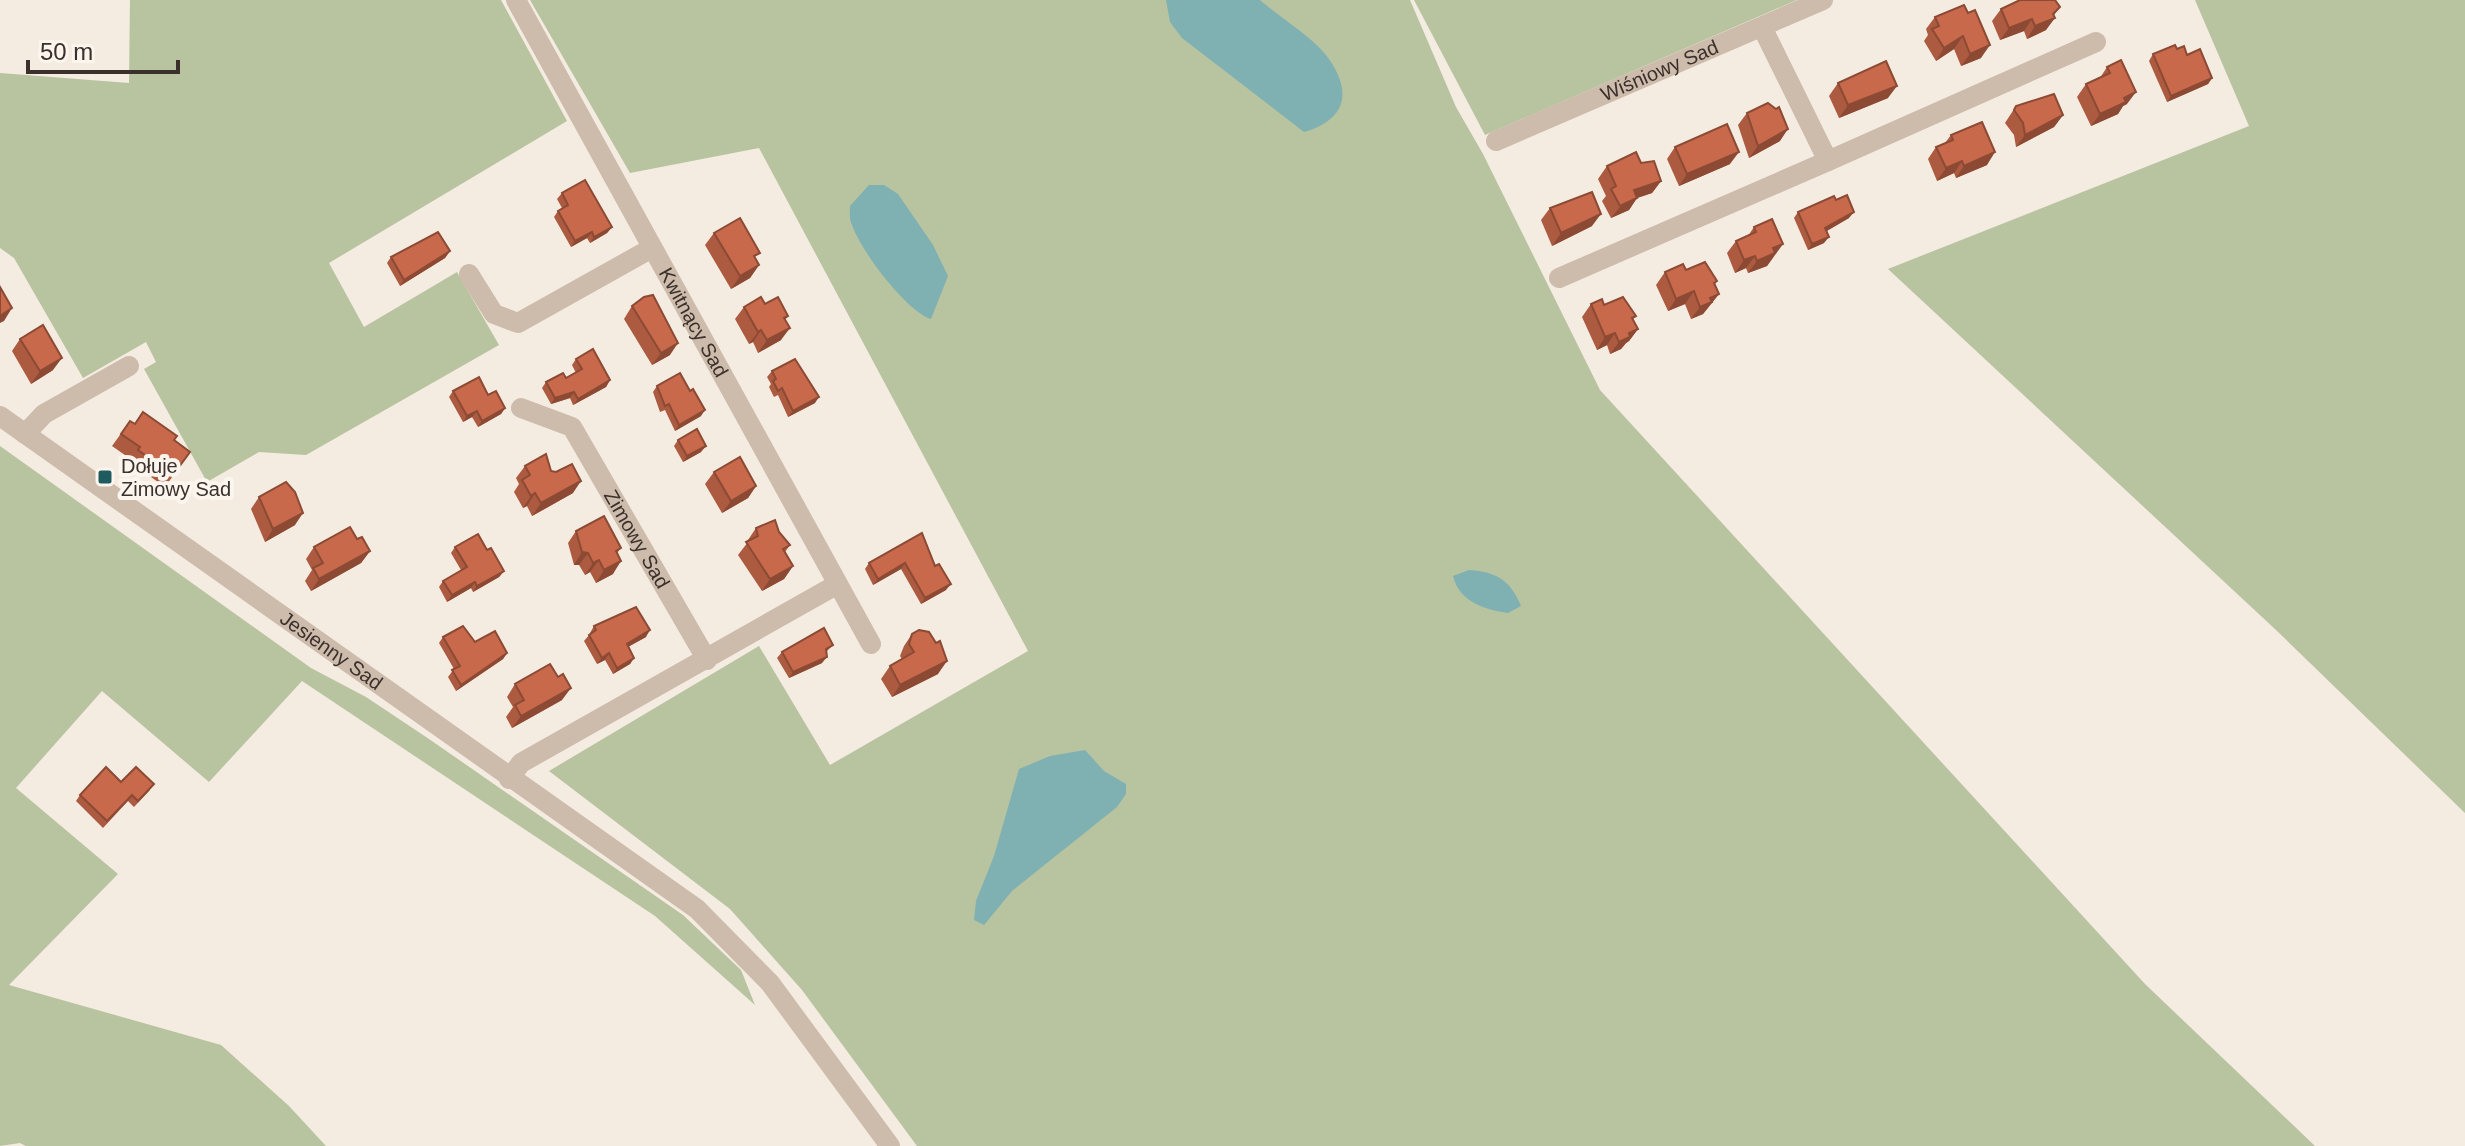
<svg xmlns="http://www.w3.org/2000/svg" width="2465" height="1146" viewBox="0 0 2465 1146" font-family="Arial,sans-serif">
  <style>
    .green { fill: #b8c4a0 }
    .water { fill: #7fb0b2 }
    .lines { fill: none; stroke-linecap: round; stroke-linejoin: round }
    .minor { stroke: #cdbbac; stroke-width: 20 }
    .wall { fill: #ac5a40 }
    .shaded-wall { fill: #8c4a34 }
    .building { fill: #c8694b; stroke: #8c4a34; stroke-width: 2 }
    .poi-dot { fill: #1f5a5e; stroke: #fbf5ee; stroke-width: 3 }
    .labels { text-anchor: middle; dominant-baseline: central; stroke-width: 8; stroke-linejoin: round; paint-order: stroke }
    .street-label { font-size: 20px; fill: #3b302b; stroke: #fbf5ee }
    .poi-label { font-size: 20px; fill: #3b302b; stroke: #fbf5ee; text-anchor: start }
  </style>
  <rect width="100%" height="100%" fill="#f4ebe1"/>
  <g class="green">
    <path d="M130,0h371l66,121 -238,142 35,64 93,-55 42,73 -193,110 -47,-3 -52,30 -63,-113 12,-7 -10,-20 -63,36 -69,-120 -14,-10v-175l129,10z"/>
    <path d="M530,0h880l46,107 27,47 117,236 545,594 170,162h-1398l-115,-156 -72,-81 -181,-138 210,-125 71,119 198,-114 -269,-503 -129,25z"/>
    <path d="M1414,0h383l-312,135z"/>
    <path d="M2195,0h270v813l-189,-183 -388,-361 361,-143z"/>
    <path d="M0,446l311,222 55,29 63,42 254,176 58,55 14,35 -100,-89 -353,-235 -93,101 -107,-91 -86,97 102,86 -109,111 212,60 68,61 37,40h-300l-6,-3 -20,3z"/>
  </g>
  <g class="water">
    <path d="M1166,0h94c20,18 58,40 71,62 23,36 10,59 -27,70l-122,-94 -12,-16z"/>
    <path d="M869,185h15l14,9 35,51 15,31 -17,43c-25,-8 -70,-68 -79,-94 -3,-5 -2,-13 -2,-19z"/>
    <path d="M1469,570c28,2 41,10 52,36l-13,7c-24,-3 -49,-12 -55,-37z"/>
    <path d="M1085,750l19,21 22,13v10l-9,13 -105,84 -28,34 -10,-5 2,-19 18,-45 25,-87 31,-13z"/>
  </g>
  <g class="lines">
    <g class="minor">
      <path id="s1" d="M516,0l355,644"/>
      <path d="M1762,27l66,134 268,-119"/>
      <path id="s2" d="M1496,141l327,-141"/>
      <path d="M469,274l25,40 24,9 134,-75"/>
      <path d="M1559,278l269,-117"/>
      <path id="s3" d="M521,408l51,19 135,233"/>
      <path id="s4" d="M0,416l697,493 73,74 120,163"/>
      <path d="M25,434l19,-20 85,-48"/>
      <path d="M509,779l12,-16 315,-178"/>
    </g>
  </g>
  <g class="wall">
    <path d="M1964,5l17,53 -20,8 -7,-17 -18,12 -12,-20 4,-6 -2,-6 9,-12z"/>
    <path d="M2001,9l53,6 -8,15 -19,9 -3,-8 -24,9 -8,-19z"/>
    <path d="M2177,49l10,6 25,23 -4,6 -41,18 -18,-41 4,-7z"/>
    <path d="M2107,67l20,37 -4,2 -5,8 -27,12 -14,-29 9,-13 14,-6z"/>
    <path d="M1838,83l50,15 -49,20 -10,-22z"/>
    <path d="M2016,106l47,9 -9,12 -38,20 -2,-12 -9,-12z"/>
    <path d="M1747,113l33,28 -31,17 -11,-33z"/>
    <path d="M1951,135l36,30 -31,13 -2,-5 -17,8 -9,-22 8,-12 9,-4z"/>
    <path d="M1675,147l55,17 -51,22 -12,-27z"/>
    <path d="M1641,163l20,18 -9,12 -15,5 -8,12 -18,8 -9,-17 4,-5 -8,-17 9,-13z"/>
    <path d="M562,193l50,34 -5,6 -17,10 -3,-5 -16,9 -17,-30 4,-6 4,-3 -5,-9z"/>
    <path d="M1836,200l13,18 -22,13 -3,12 -16,7 -14,-32 4,-6z"/>
    <path d="M1550,208l42,18 -40,20 -11,-26z"/>
    <path d="M1754,227l20,29 -7,10 -19,7 -2,-5 -11,5 -8,-20 9,-12 12,-5z"/>
    <path d="M714,233l42,26 3,6 -9,13 -19,11 -26,-44z"/>
    <path d="M450,251l-5,7 -45,28 -13,-23 4,-6z"/>
    <path d="M1686,270l31,11 -2,3 4,10 -16,20 -12,5 -6,-15 -17,7 -12,-26 9,-13z"/>
    <path d="M765,304l23,12 -3,4 -4,20 -23,13 -5,-11 -4,2 -14,-25 9,-12z"/>
    <path d="M1591,304l13,1 32,11 -3,3 5,10 -9,12 -3,2 -5,6 -11,5 -3,-9 -10,5 -15,-33z"/>
    <path d="M632,306l38,49 -18,10 -28,-46z"/>
    <path d="M20,339l33,31 -22,14 -19,-33z"/>
    <path d="M576,359l34,21 -4,7 -33,18 -3,-7 -19,6 -9,-16 4,-6 20,-4 10,-5 -4,-8z"/>
    <path d="M772,371l43,32 -27,14 -10,-22 -4,2 -5,-10 2,-3 -4,-7z"/>
    <path d="M657,386l44,30 -26,15 -10,-21 -5,2 -7,-20z"/>
    <path d="M453,391l35,4 17,13 -4,6 -23,13 -6,-10 -9,5 -14,-25z"/>
    <path d="M130,421l44,19 16,12 -25,35 -35,-25 2,-2 -20,-14z"/>
    <path d="M678,440l23,12 -18,10 -9,-16z"/>
    <path d="M525,466l26,5 22,22 -41,23 -5,-10 -4,2 -9,-16 5,-8 -3,-6z"/>
    <path d="M714,472l42,14 -8,12 -26,15 -17,-29z"/>
    <path d="M259,497l36,28 -30,17 -14,-33z"/>
    <path d="M756,528l23,4 11,13 -5,7 8,14 -9,13 -22,12 -24,-36 10,-13v-2z"/>
    <path d="M576,531l45,17 -4,5 -4,21 -17,9 -6,-11 -5,3 -6,-10h-5l-6,-22z"/>
    <path d="M922,533l24,57 -25,14 -20,-35 -28,16 -8,-16 4,-6z"/>
    <path d="M357,539l13,12 -9,12 -50,28 -6,-10 7,-11 -6,-11 8,-12z"/>
    <path d="M455,547l32,3 17,21 -5,6 -26,15 -2,-4 -24,14 -8,-15 4,-6 18,-11 -10,-17z"/>
    <path d="M594,626l52,11 -18,10 6,11 -4,6 -17,10 -8,-14 -8,4 -13,-23 6,-7v-1z"/>
    <path d="M912,634l26,40 -46,23 -11,-18 9,-13 12,-7 -2,-3 4,-10z"/>
    <path d="M443,637l32,5 32,11 -4,6 -47,32 -8,-14 6,-8 -15,-26z"/>
    <path d="M833,645l-7,7 -4,11 -33,15 -12,-20 5,-6z"/>
    <path d="M515,684l47,16 -50,28 -6,-11 7,-10 -6,-10z"/>
    <path d="M121,782l29,8 -16,17 -6,-6 -25,27 -27,-27 4,-6z"/>
  </g>
  <g class="shaded-wall">
    <path d="M2060,7l-9,12 4,-1 -9,12 -19,9 8,-13z"/>
    <path d="M2032,19l-8,12 -24,9 9,-12z"/>
    <path d="M1963,36l-9,13 -18,12 8,-13z"/>
    <path d="M1990,45l-9,13 -20,8 9,-12z"/>
    <path d="M2212,78l-4,6 -41,18 4,-6z"/>
    <path d="M1897,86l-9,12 -49,20 9,-13z"/>
    <path d="M2136,92l-9,12 -4,2 -5,8 -27,12 9,-12 24,-16z"/>
    <path d="M2063,115l-9,12 -38,20 9,-12z"/>
    <path d="M1788,129l-8,12 -31,17 9,-12z"/>
    <path d="M1739,152l-9,12 -51,22 8,-12z"/>
    <path d="M1995,152l-8,13 -31,13 8,-12z"/>
    <path d="M1962,161l-8,12 -17,8 9,-13z"/>
    <path d="M1661,181l-9,12 -15,5 -8,12 -18,8 23,-28z"/>
    <path d="M1854,212l-5,6 -28,16 4,-6z"/>
    <path d="M1601,214l-9,12 -40,20 9,-13z"/>
    <path d="M612,227l-5,6 -17,10 4,-6z"/>
    <path d="M592,232l-5,6 -16,9 4,-6z"/>
    <path d="M1829,237l-5,6 -16,7 4,-6z"/>
    <path d="M1783,244l-16,22 -19,7 9,-12 16,-13z"/>
    <path d="M450,251l-5,7 -45,28 4,-6z"/>
    <path d="M1755,256l-9,12 -11,5 9,-13z"/>
    <path d="M759,265l-9,13 -19,11 9,-13z"/>
    <path d="M1694,291l-9,13 -17,7 8,-12z"/>
    <path d="M1719,294l-16,20 -12,5 9,-12 10,-9z"/>
    <path d="M12,308l-8,13 -4,2v-7z"/>
    <path d="M790,328l-9,12 -23,13 9,-13z"/>
    <path d="M1638,329l-9,12 -3,2 -5,6 -11,5 9,-12 10,-9z"/>
    <path d="M761,330l-8,12 -4,2 9,-12z"/>
    <path d="M1615,333l-8,12 -10,5 8,-13z"/>
    <path d="M678,343l-8,12 -18,10 9,-12z"/>
    <path d="M62,358l-9,12 -22,14 9,-13z"/>
    <path d="M610,380l-4,7 -33,18 5,-6z"/>
    <path d="M574,392l-4,6 -19,6 4,-6z"/>
    <path d="M819,397l-4,6 -27,14 5,-6z"/>
    <path d="M505,408l-4,6 -23,13 4,-6z"/>
    <path d="M705,410l-4,6 -26,15 4,-6z"/>
    <path d="M477,411l-5,6 -9,5 4,-6z"/>
    <path d="M706,446l-5,6 -18,10 4,-6z"/>
    <path d="M581,481l-8,12 -41,23 9,-13z"/>
    <path d="M756,486l-8,12 -26,15 9,-12z"/>
    <path d="M535,493l-8,13 -4,2 8,-12z"/>
    <path d="M303,513l-8,12 -30,17 8,-13z"/>
    <path d="M370,551l-9,12 -50,28 8,-12z"/>
    <path d="M582,552l6,1 -9,12h-5z"/>
    <path d="M599,560l-9,12 -5,3 8,-12z"/>
    <path d="M621,561l-8,13 -17,9 8,-13z"/>
    <path d="M905,563l-4,6 -28,16 5,-6z"/>
    <path d="M793,566l-9,13 -22,12 8,-12z"/>
    <path d="M504,571l-5,6 -26,15 4,-6z"/>
    <path d="M475,582l-4,6 -24,14 5,-7z"/>
    <path d="M951,584l-5,6 -25,14 4,-6z"/>
    <path d="M650,630l-4,7 -24,13 5,-6z"/>
    <path d="M507,653l-4,6 -47,32 5,-6z"/>
    <path d="M609,653l-4,7 -8,4 5,-6z"/>
    <path d="M827,657l-5,6 -33,15 4,-6z"/>
    <path d="M634,658l-4,6 -17,10 4,-6z"/>
    <path d="M947,661l-9,13 -46,23 8,-12z"/>
    <path d="M571,688l-9,12 -50,28 9,-12z"/>
  </g>
  <g class="building">
    <path d="M2020,0h35l5,7 -7,7 2,4 -20,8 -3,-7 -23,9 -8,-19z"/>
    <path d="M1964,5l4,8 7,-3 15,35 -20,9 -7,-18 -19,12 -12,-19 7,-3 -4,-9z"/>
    <path d="M2175,45l2,4 7,-3 3,9 13,-6 12,29 -41,18 -18,-42z"/>
    <path d="M2121,60l15,32 -12,6 2,4 -26,12 -14,-30 24,-11 -3,-6z"/>
    <path d="M1886,61l11,25 -49,19 -10,-22z"/>
    <path d="M2054,94l9,21 -38,20 -2,-12 -9,-13 2,-4z"/>
    <path d="M1768,103l8,6 3,-2 9,22 -30,17 -11,-33z"/>
    <path d="M1982,122l13,30 -31,14 -2,-5 -16,7 -10,-21 17,-7 -2,-5z"/>
    <path d="M1727,124l12,28 -52,22 -12,-27z"/>
    <path d="M1636,152l5,11 13,-2 7,20 -27,9 3,8 -17,8 -9,-17 5,-3 -9,-20z"/>
    <path d="M585,180l27,47 -18,10 -2,-5 -17,9 -17,-30 10,-6 -6,-12z"/>
    <path d="M1592,192l9,22 -40,19 -11,-25z"/>
    <path d="M1847,195l7,17 -29,16 4,9 -17,7 -14,-32 36,-16 2,4z"/>
    <path d="M740,218l20,35 -6,3 5,9 -19,11 -26,-43z"/>
    <path d="M1772,219l11,25 -10,4 2,5 -18,8 -2,-5 -11,4 -8,-19 20,-9 -2,-5z"/>
    <path d="M438,232l12,19 -46,29 -13,-23z"/>
    <path d="M1705,262l12,19 -3,2 5,11 -9,4 2,4 -12,5 -6,-16 -18,8 -11,-27 18,-8 3,6z"/>
    <path d="M0,287l12,21 -12,8z"/>
    <path d="M653,295l25,48 -17,10 -29,-47 12,-9z"/>
    <path d="M761,297l4,7 13,-7 10,19 -4,2 6,10 -23,12 -6,-10 -3,2 -14,-25z"/>
    <path d="M1623,297l13,19 -4,2 6,11 -9,4 1,4 -11,5 -4,-9 -10,4 -14,-33 11,-5 2,6z"/>
    <path d="M43,325l19,33 -22,13 -20,-32z"/>
    <path d="M593,349l17,31 -32,19 -4,-7 -19,6 -9,-16 17,-9 3,5 16,-9 -6,-10z"/>
    <path d="M795,359l24,38 -26,14 -11,-23 -4,3 -5,-10 3,-2 -4,-8z"/>
    <path d="M680,373l10,18 3,-2 12,21 -26,15 -10,-21 -4,2 -8,-20z"/>
    <path d="M479,377l9,18 8,-4 9,17 -23,13 -5,-10 -10,5 -14,-25z"/>
    <path d="M143,412l34,24 -3,4 16,12 -17,23 -35,-25 2,-3 -19,-13 9,-13 5,3z"/>
    <path d="M697,429l9,17 -19,10 -9,-16z"/>
    <path d="M546,454l5,17 5,1 16,-8 9,17 -40,22 -6,-10 -4,3 -9,-16 8,-5 -5,-9z"/>
    <path d="M740,457l16,29 -25,15 -17,-29z"/>
    <path d="M286,482l9,10 8,21 -30,16 -14,-32z"/>
    <path d="M604,516l17,32 -5,3 5,10 -17,9 -5,-10 -6,3 -5,-10 -6,-1 -6,-21z"/>
    <path d="M775,520l4,12 11,13 -7,4 10,17 -23,13 -24,-37 12,-6 -2,-8z"/>
    <path d="M350,527l7,12 5,-2 8,14 -51,28 -6,-11 10,-5 -9,-16z"/>
    <path d="M922,533l13,33 4,-2 12,20 -26,14 -20,-35 -27,16 -9,-16z"/>
    <path d="M478,534l9,16 4,-2 13,23 -27,15 -2,-4 -23,13 -9,-14 24,-14 -12,-20z"/>
    <path d="M636,607l14,23 -23,14 7,14 -17,10 -8,-15 -7,5 -13,-23 7,-5 -2,-4z"/>
    <path d="M463,626l12,16 20,-11 12,22 -46,32 -9,-15 8,-4 -17,-29z"/>
    <path d="M824,628l9,17 -7,4 1,8 -34,15 -11,-20z"/>
    <path d="M919,630l10,2 7,11 4,-2 7,20 -47,24 -10,-19 24,-14 -5,-8 3,-10z"/>
    <path d="M550,664l8,13 5,-3 8,14 -50,28 -6,-11 9,-5 -9,-16z"/>
    <path d="M106,767l15,15 15,-15 18,17 -16,17 -6,-6 -25,26 -27,-26z"/>
  </g>
  <rect class="poi-dot" x="97" y="469" width="16" height="16" rx="4"/>
  <g class="labels">
    <g class="street-label">
      <text stroke="none"><textPath href="#s2" startOffset="178">Wiśniowy Sad</textPath></text>
      <text stroke="none"><textPath href="#s1" startOffset="368">Kwitnący Sad</textPath></text>
      <text stroke="none"><textPath href="#s3" startOffset="184">Zimowy Sad</textPath></text>
      <text stroke="none"><textPath href="#s4" startOffset="406">Jesienny Sad</textPath></text>
    </g>
    <g class="poi-label">
      <text x="121" y="466">Dołuje<tspan x="121" dy="23">Zimowy Sad</tspan></text>
    </g>
  </g>
  <path d="M28 60v12h150v-12" fill="none" stroke="#3b302b" stroke-width="4"/>
  <text x="40" y="60" font-size="24" fill="#3b302b" stroke="#fbf5ee" stroke-width="6" paint-order="stroke">50 m</text>
</svg>
